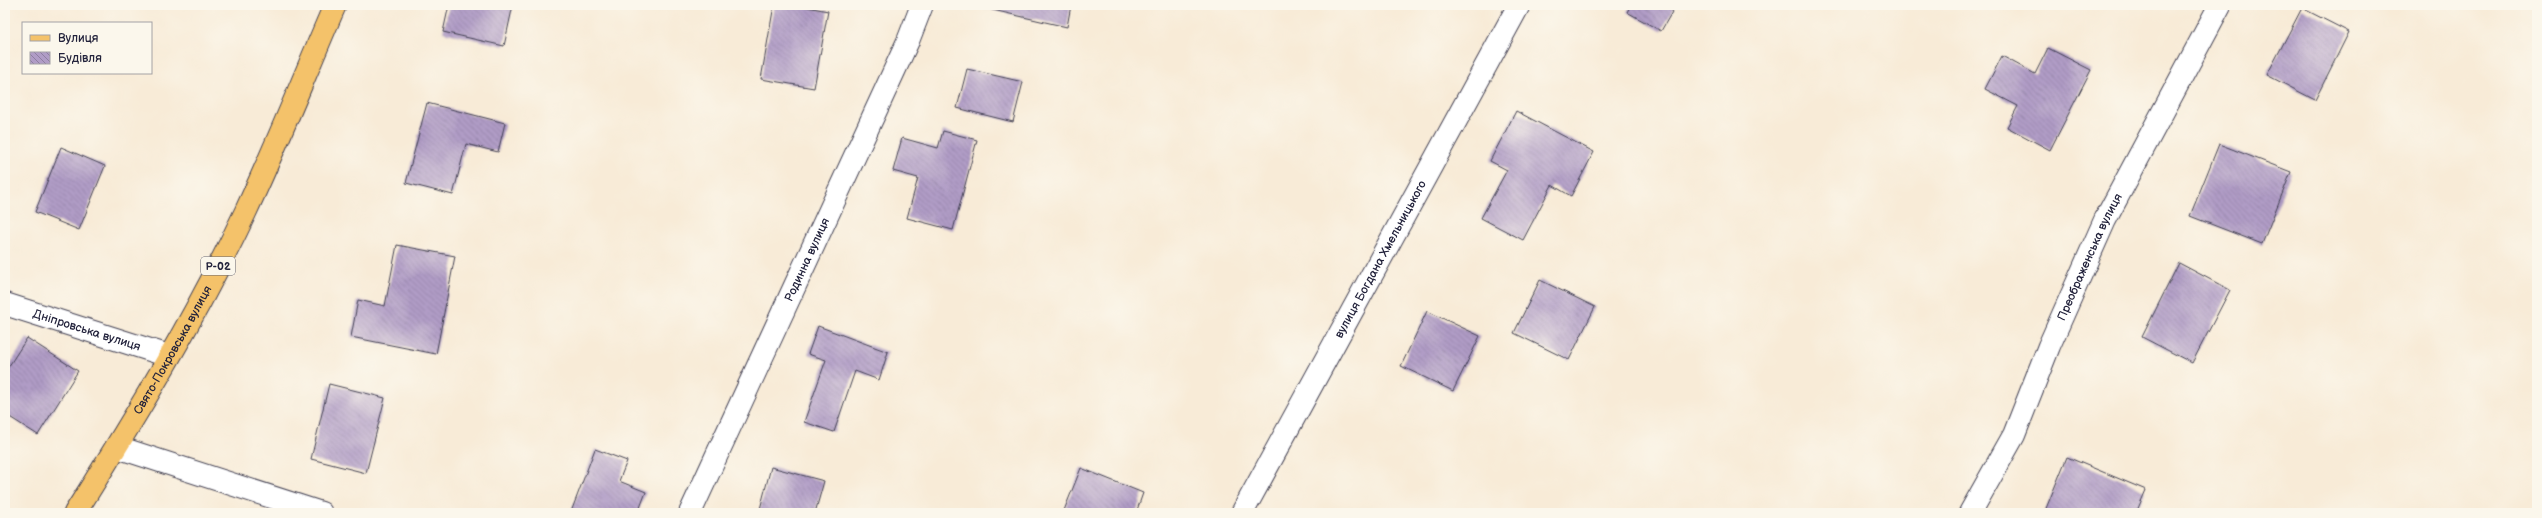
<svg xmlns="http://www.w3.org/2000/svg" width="2542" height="518" viewBox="0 0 2542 518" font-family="'Balsamiq Sans',sans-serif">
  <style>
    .building { fill: url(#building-back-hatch) }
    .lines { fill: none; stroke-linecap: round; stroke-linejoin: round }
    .minor-casing { stroke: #424052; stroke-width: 24 }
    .major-casing { stroke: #424052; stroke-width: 24 }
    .minor { stroke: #fff; stroke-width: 22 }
    .major { stroke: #f4c26a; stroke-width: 22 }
    .labels { text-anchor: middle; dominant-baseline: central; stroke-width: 3; stroke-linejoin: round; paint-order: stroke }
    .shield { fill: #fbf7ec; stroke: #636270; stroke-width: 1 }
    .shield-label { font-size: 11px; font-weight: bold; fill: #22223b }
    .street-label { font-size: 12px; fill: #22223b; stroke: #fbf7ec }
  </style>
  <defs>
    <pattern id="building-back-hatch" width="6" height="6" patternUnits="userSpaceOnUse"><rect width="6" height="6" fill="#b09cc6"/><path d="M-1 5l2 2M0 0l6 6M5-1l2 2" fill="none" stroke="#8f7fa2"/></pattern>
  </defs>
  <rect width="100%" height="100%" fill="#fbf7ec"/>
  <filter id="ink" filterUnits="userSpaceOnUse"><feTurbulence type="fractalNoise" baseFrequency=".025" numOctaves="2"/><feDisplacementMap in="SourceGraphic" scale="8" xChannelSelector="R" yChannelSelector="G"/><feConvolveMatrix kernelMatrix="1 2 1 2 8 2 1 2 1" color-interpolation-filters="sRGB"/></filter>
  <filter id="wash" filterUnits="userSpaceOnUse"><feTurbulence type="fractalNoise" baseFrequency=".012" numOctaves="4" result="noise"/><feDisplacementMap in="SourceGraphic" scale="16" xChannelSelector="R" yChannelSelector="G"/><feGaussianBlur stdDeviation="0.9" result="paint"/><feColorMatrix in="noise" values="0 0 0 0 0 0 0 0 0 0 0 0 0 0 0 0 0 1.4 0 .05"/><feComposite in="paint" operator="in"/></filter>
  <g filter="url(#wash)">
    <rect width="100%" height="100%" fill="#f8ebd7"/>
    <g id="blocks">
      <g class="building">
        <path d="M449,5h64l-9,41 -61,-14z"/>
        <path d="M774,5h23l31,6 -14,77 -53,-9z"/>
        <path d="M985,5h86l-4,22 -83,-19z"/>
        <path d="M1631,5h45l-15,26 -34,-19z"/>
        <path d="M2302,8l47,24 -34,68 -48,-25z"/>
        <path d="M2048,48l43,22 -41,80 -43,-23 11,-21 -33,-17 17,-33 33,18z"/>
        <path d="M967,69l56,13 -10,40 -56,-14z"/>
        <path d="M427,103l78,20 -7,29 -32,-8 -13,51 -47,-12z"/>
        <path d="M1516,111l78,41 -23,44 -19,-11 -29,55 -42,-22 26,-48 -17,-9z"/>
        <path d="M943,131l34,9 -24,90 -46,-12 11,-40 -25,-7 9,-33 36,10z"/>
        <path d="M2219,144l72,28 -29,72 -72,-28z"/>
        <path d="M61,147l44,19 -26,64 -44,-18z"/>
        <path d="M397,245l58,11 -19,98 -85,-17 7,-37 27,6z"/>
        <path d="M2179,263l51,27 -38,73 -50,-26z"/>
        <path d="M1540,280l55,27 -26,53 -55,-27z"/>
        <path d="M1427,311l53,25 -27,55 -52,-25z"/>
        <path d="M818,326l70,26 -9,28 -24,-9 -21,61 -30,-10 22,-62 -18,-6z"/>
        <path d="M27,338l51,33 -40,64 -33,-21v-42z"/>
        <path d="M329,384l56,14 -19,75 -55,-14z"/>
        <path d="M595,449l32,12 -8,20 27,11 -8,21 -67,-1z"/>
        <path d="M2067,457l79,33 -10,23h-85l-6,-2z"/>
        <path d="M771,467l53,14 -9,32h-56z"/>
        <path d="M1081,468l62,25 -7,20h-73z"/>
      </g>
    </g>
  </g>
  <g filter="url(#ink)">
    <use href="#blocks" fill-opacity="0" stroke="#424052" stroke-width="1"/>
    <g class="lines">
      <defs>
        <g id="minor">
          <path id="s1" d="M5,304l164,52"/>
          <path d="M117,447l204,66"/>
          <path id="s2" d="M690,513l218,-472 14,-36"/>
          <path id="s3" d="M1242,513l277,-508"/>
          <path id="s4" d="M1970,513l44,-78 35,-89 56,-126 115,-215"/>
        </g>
        <g id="major">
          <path id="s5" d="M75,513c61,-97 121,-196 170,-300 32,-68 60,-139 90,-208"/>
        </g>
      </defs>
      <use href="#minor" class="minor-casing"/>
      <use href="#major" class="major-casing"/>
      <use href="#minor" class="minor"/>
      <use href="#major" class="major"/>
    </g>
  </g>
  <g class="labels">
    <rect class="shield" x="201" y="257" width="34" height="18" rx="3"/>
    <g class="shield-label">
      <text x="218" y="266">Р-02</text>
    </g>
    <g class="street-label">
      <text stroke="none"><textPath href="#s4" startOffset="283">Преображенська вулиця</textPath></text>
      <text stroke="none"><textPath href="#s2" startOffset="279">Родинна вулиця</textPath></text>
      <text stroke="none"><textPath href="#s3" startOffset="289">вулиця Богдана Хмельницького</textPath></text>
      <text stroke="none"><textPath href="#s1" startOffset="86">Дніпровська вулиця</textPath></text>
      <text stroke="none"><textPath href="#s5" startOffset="190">Свято-Покровська вулиця</textPath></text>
    </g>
  </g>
  <rect width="2542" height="518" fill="none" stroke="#fbf7ec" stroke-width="20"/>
  <rect x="22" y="22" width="130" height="52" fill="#fbf7ec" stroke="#a4a2a5"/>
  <rect x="30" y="35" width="20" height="6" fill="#f4c26a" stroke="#a4a2a5"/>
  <text x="58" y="42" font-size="12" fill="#22223b">Вулиця</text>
  <rect x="30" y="52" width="20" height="12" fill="url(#building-back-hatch)" stroke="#a4a2a5"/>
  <text x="58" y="62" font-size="12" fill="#22223b">Будівля</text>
</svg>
